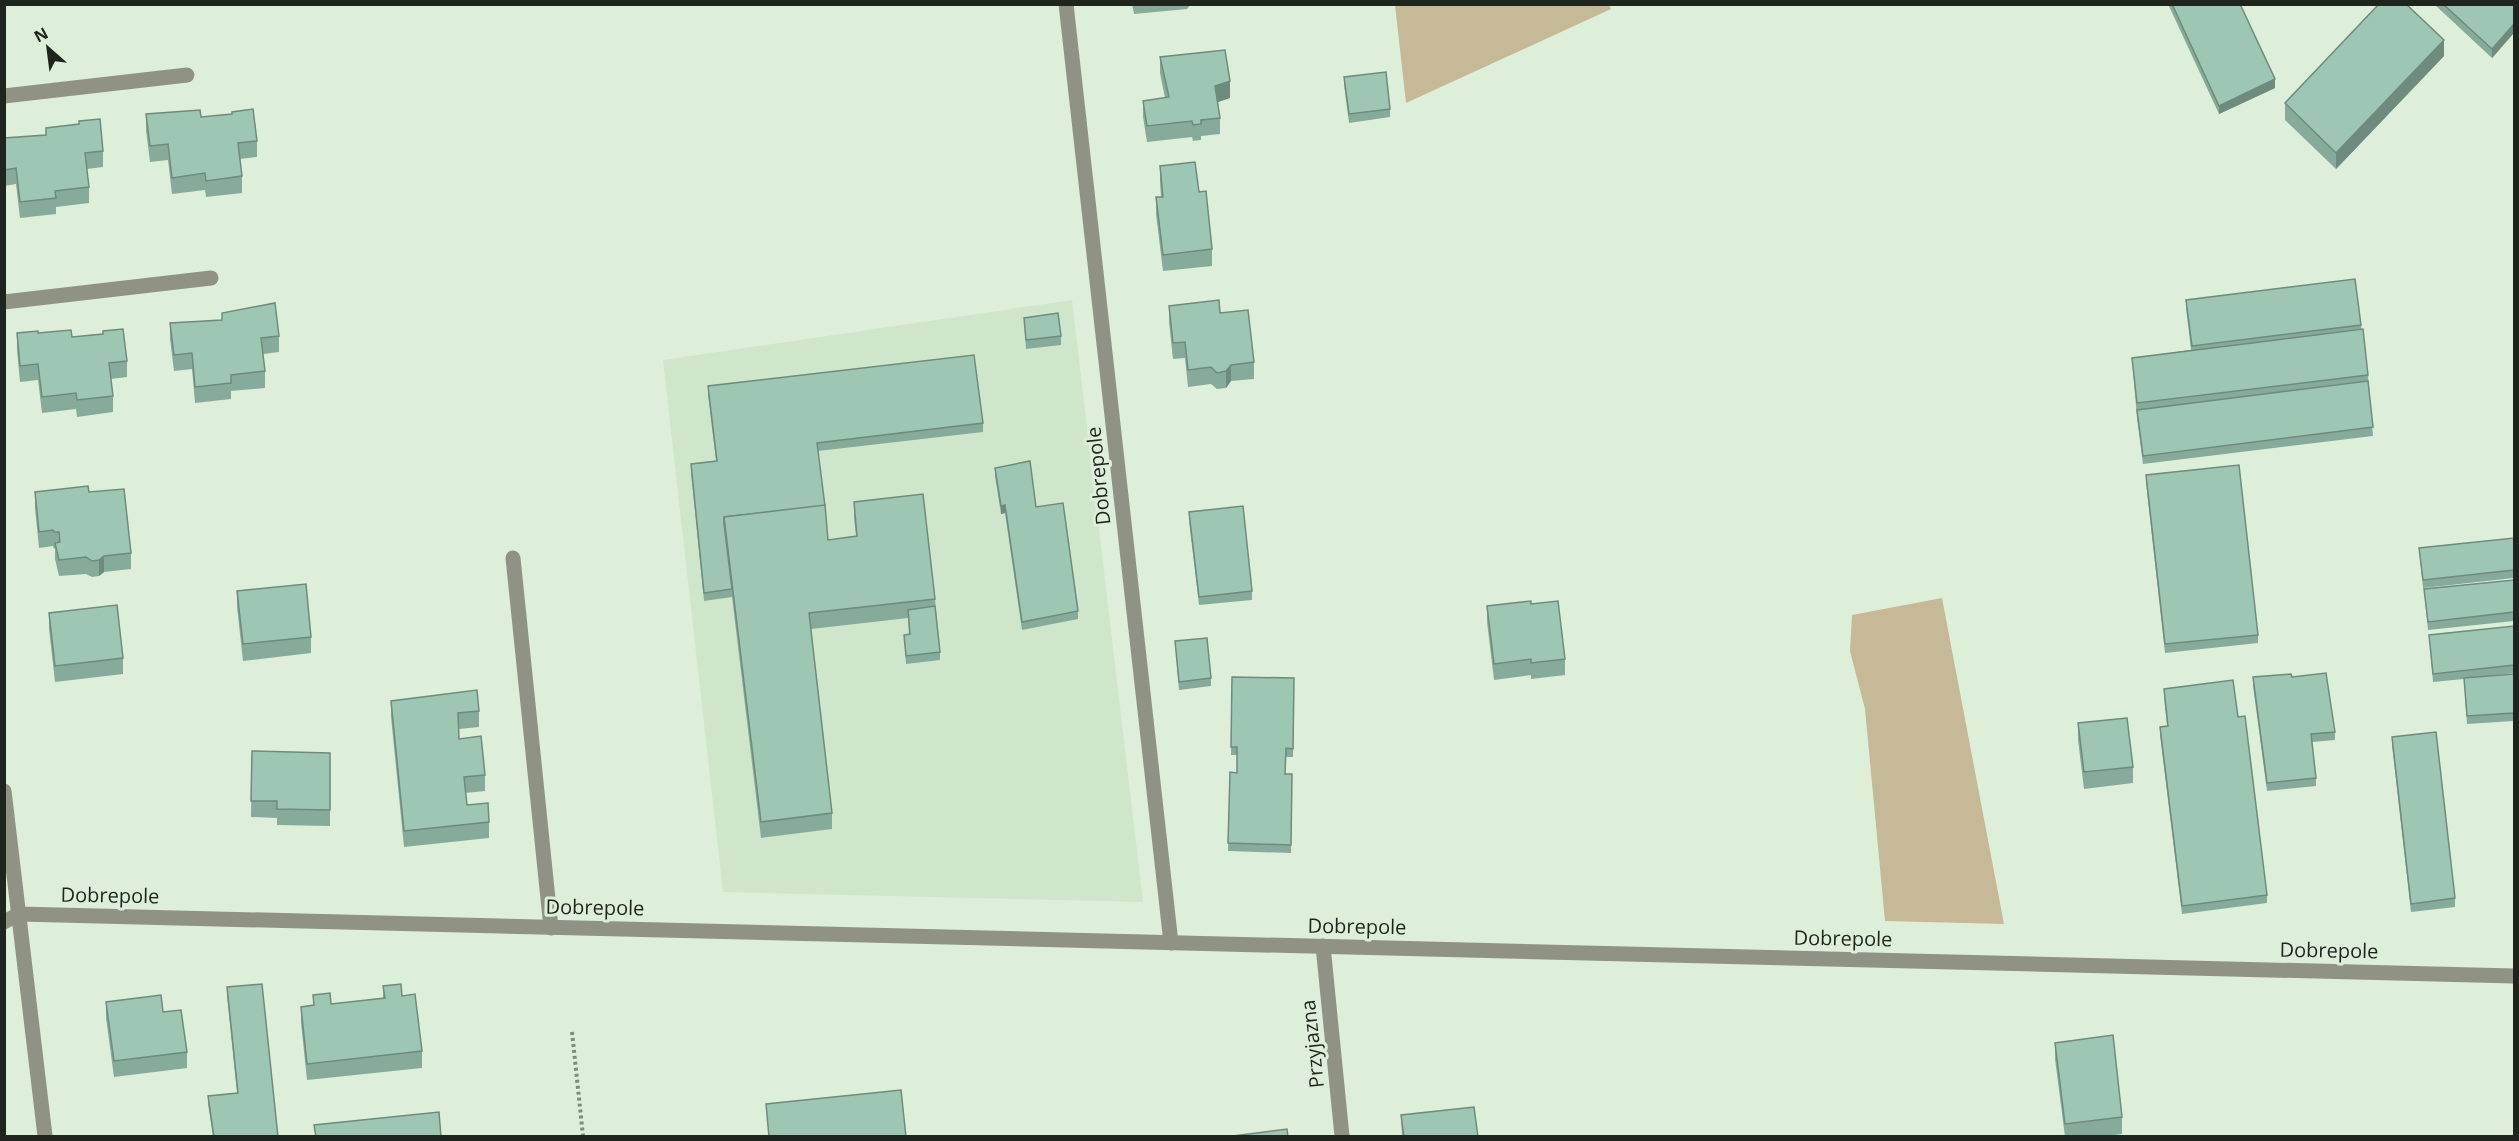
<svg xmlns="http://www.w3.org/2000/svg" width="2519" height="1141" viewBox="0 0 2519 1141" font-family="'Open Sans',sans-serif">
  <style>
    .built { fill: #cfe6ca }
    .green { fill: #c5b997 }
    .lines { fill: none; stroke-linecap: round; stroke-linejoin: round }
    .path { stroke: #7f8b7c; stroke-width: 4; stroke-dasharray: 3 3; stroke-linecap: butt }
    .service { stroke: #909383; stroke-width: 15 }
    .minor { stroke: #909383; stroke-width: 15 }
    .wall { fill: #87ab9a }
    .shaded-wall { fill: #6e8b7d }
    .building { fill: #9dc7b3; stroke: #6e8b7d; stroke-width: 1.5 }
    .labels { text-anchor: middle; dominant-baseline: central; stroke-width: 6; stroke-linejoin: round; paint-order: stroke }
    .street-label { font-size: 20px; fill: #1e251d; stroke: #deefd9 }
  </style>
  <rect width="100%" height="100%" fill="#deefd9"/>
  <path class="built" d="M1072,300l71,602 -420,-10 -60,-532z"/>
  <g class="green">
    <path d="M1609,4l2,5 -205,94 -11,-98z"/>
    <path d="M1942,598l62,326 -119,-3 -20,-212 -15,-58 2,-36z"/>
  </g>
  <g class="lines">
    <path class="path" d="M572,1032l11,104"/>
    <g class="service">
      <path d="M4,96l183,-21"/>
      <path d="M4,302l207,-24"/>
    </g>
    <g class="minor">
      <path d="M1066,4l105,939"/>
      <path d="M513,558l38,370"/>
      <path d="M4,791l41,345"/>
      <path d="M19,914l2495,62"/>
      <path d="M4,922l15,-8"/>
      <path d="M1323,946l19,190"/>
    </g>
  </g>
  <g class="wall">
    <path d="M1132,4h59l-4,5 -53,5z"/>
    <path d="M2168,4h72l35,84 -56,26z"/>
    <path d="M2434,4h80v31l-1,-1 -21,24z"/>
    <path d="M2444,56l-108,113 -51,-49v-17z"/>
    <path d="M1160,57l70,41 -12,4 2,16v16l-19,2v4l-8,1 -1,-4 -45,5 -4,-25v-16l22,-3 -5,-25z"/>
    <path d="M1344,77l46,32v8l-41,6 -5,-38z"/>
    <path d="M146,114l55,3 56,24v16l-17,2 2,17v17l-36,4 -1,-7 -33,4 -4,-34 -18,2 -4,-32z"/>
    <path d="M46,128l57,23v16l-16,2 2,18v16l-33,4v7l-36,4 -4,-34 -12,2v-48l42,-3z"/>
    <path d="M1160,166l39,26 13,57v17l-49,5 -7,-57v-17h5l-1,-15z"/>
    <path d="M2186,300l175,25 7,50 5,61 -230,28 -6,-46 -5,-60 59,-8 -5,-42z"/>
    <path d="M1169,306l51,7 34,49v17l-23,2 -5,7 -9,1 -6,-5 -23,3 -3,-29 -12,1 -4,-37z"/>
    <path d="M222,313l57,23v16l-16,2 2,17v17l-34,3v8l-36,4 -3,-34 -18,2 -4,-32v-16l52,-3z"/>
    <path d="M1024,318l37,18v9l-35,4z"/>
    <path d="M17,333h21l34,4 55,24v16l-16,2 2,17v16l-36,5 -1,-8 -34,4 -4,-33 -18,2 -3,-32z"/>
    <path d="M708,386l275,37v9l-165,19 10,89 28,-4 -2,-18v-16l81,97 5,53v8l-34,4 -2,-29 5,-1 -1,-16 -97,11 21,184v16l-71,9 -29,-241 -28,4 -13,-129v-8l25,-3 -8,-66z"/>
    <path d="M995,468l41,39 42,104v8l-56,11 -17,-117 -4,1 -6,-38z"/>
    <path d="M2146,475l112,160v8l-93,10 -19,-170z"/>
    <path d="M35,492h54l42,61v16l-27,3 -5,4 -7,1 -6,-3 -27,2 -4,-17v-11l-1,1 -1,-3 -14,2 -4,-40z"/>
    <path d="M1189,512l63,79v9l-53,5 -10,-84z"/>
    <path d="M2514,538v40l-91,10 -4,-40z"/>
    <path d="M2514,580v41l-86,9 -4,-41z"/>
    <path d="M237,591l74,46v16l-68,8 -6,-54z"/>
    <path d="M1531,604l34,55v16l-34,4v-4l-37,5 -7,-58v-16z"/>
    <path d="M49,613l74,45v16l-68,8 -6,-53z"/>
    <path d="M2514,626v47l-24,3 24,-2v47l-47,3 -3,-45 -31,3 -4,-47z"/>
    <path d="M1175,641l36,37v8l-32,4z"/>
    <path d="M1232,677l62,1 -1,79h-7l-1,17h7l-1,79 -63,-2 2,-79 7,1v-18h-6z"/>
    <path d="M2253,677h39l43,55v8l-23,2 4,36v8l-49,5 -14,-105z"/>
    <path d="M2164,689l74,28 29,178v8l-85,11 -22,-179v-8l7,-1 -3,-29z"/>
    <path d="M391,701l88,10v16l-20,2v10l26,36v16l-20,2 2,12 22,17v16l-85,9 -13,-130z"/>
    <path d="M2078,723l55,44v16l-49,6 -6,-49z"/>
    <path d="M2392,737l63,161v9l-44,5 -19,-167z"/>
    <path d="M252,751l78,2v73l-53,-1v-7l-26,-1z"/>
    <path d="M383,986l19,10 20,55v17l-115,12 -6,-57v-16l12,-2v-10l18,9 52,-6z"/>
    <path d="M227,987l51,150h-65l-5,-33v-8l29,-3 -10,-97z"/>
    <path d="M106,1002l57,10 24,40v16l-73,9 -8,-59z"/>
    <path d="M2055,1043l67,74v17l-24,3h-33l-10,-78z"/>
    <path d="M1401,1115l77,22h-76z"/>
  </g>
  <g class="shaded-wall">
    <path d="M2513,25v9l-21,24v-9z"/>
    <path d="M2444,40v16l-108,113v-16z"/>
    <path d="M2275,79v9l-56,26v-8z"/>
    <path d="M1230,81v17l-15,5v-17z"/>
    <path d="M1231,365v16l-5,7v-17z"/>
    <path d="M1005,505v8l-4,1v-8z"/>
    <path d="M104,556v16l-5,4v-16z"/>
  </g>
  <g class="building">
    <path d="M2172,4h68l35,75 -56,27z"/>
    <path d="M2379,4h27l38,36 -108,113 -51,-50z"/>
    <path d="M2443,4h71v23l-1,-2 -21,24z"/>
    <path d="M1225,50l5,31 -15,5 5,32 -19,2v4l-8,1 -1,-4 -45,5 -4,-25 26,-4 -9,-40z"/>
    <path d="M1386,72l4,37 -41,5 -5,-37z"/>
    <path d="M253,109l4,32 -19,2 4,33 -36,5 -1,-8 -33,5 -4,-34 -18,2 -4,-32 54,-4 1,7 31,-3v-2z"/>
    <path d="M100,119l3,32 -18,2 4,34 -34,4 1,7 -36,4 -4,-34 -12,2v-32l42,-3v-7l33,-4v-3z"/>
    <path d="M1195,162l4,30 7,-1 6,58 -49,6 -7,-58h7l-3,-31z"/>
    <path d="M2355,279l6,46 -169,21 -6,-46z"/>
    <path d="M1219,300l1,13 28,-3 6,52 -23,3 -5,6 -9,2 -6,-6 -23,3 -3,-28 -12,1 -4,-37z"/>
    <path d="M275,303l4,33 -18,2 4,33 -34,4v8l-36,4 -3,-34 -18,2 -4,-32 52,-3v-7z"/>
    <path d="M1058,313l3,23 -35,4 -2,-22z"/>
    <path d="M123,329l4,32 -18,2 4,33 -36,4 -1,-7 -34,4 -4,-33 -18,2 -3,-33 21,-2v2l33,-3 1,7 31,-3v-3z"/>
    <path d="M2363,329l5,46 -231,28 -5,-45z"/>
    <path d="M974,355l9,68 -166,20 8,63 -101,11v7l8,65 -28,4 -13,-129 26,-3 -9,-75z"/>
    <path d="M2368,381l5,46 -230,29 -6,-46z"/>
    <path d="M1030,461l6,46 27,-4 15,108 -56,11 -17,-117 -4,1 -6,-38z"/>
    <path d="M2239,465l19,170 -93,9 -19,-169z"/>
    <path d="M88,486l1,6 35,-3 7,64 -27,3 -5,4 -7,1 -6,-4 -27,3 -4,-17 5,-1 -1,-10h-5l-1,-2 -14,2 -4,-40z"/>
    <path d="M923,494l12,105 -126,14 23,200 -71,9 -37,-305 101,-12 3,35 29,-4 -3,-34z"/>
    <path d="M1243,506l9,85 -53,6 -10,-85z"/>
    <path d="M2514,538v32l-91,10 -4,-32z"/>
    <path d="M2514,580v32l-86,10 -4,-33z"/>
    <path d="M306,584l5,53 -68,7 -6,-53z"/>
    <path d="M1531,601v3l27,-3 7,58 -34,4v-4l-37,5 -7,-58z"/>
    <path d="M117,605l6,53 -68,8 -6,-53z"/>
    <path d="M935,606l5,46 -34,4 -2,-21 6,-1 -2,-24z"/>
    <path d="M2514,626v39l-81,9 -4,-39z"/>
    <path d="M1207,638l4,40 -32,4 -4,-41z"/>
    <path d="M2326,673l9,59 -24,2 5,44 -49,5 -14,-106 38,-3 1,3z"/>
    <path d="M2514,674v39l-47,3 -3,-38z"/>
    <path d="M1232,677l62,1 -1,71 -7,-1 -1,26h7l-1,71 -63,-2 2,-71 7,1v-26h-6z"/>
    <path d="M2233,680l5,37 7,-1 22,179 -85,11 -22,-179 8,-1 -4,-37z"/>
    <path d="M477,690l2,21 -21,2 1,26 22,-3 4,39 -21,2 3,28 21,-2 1,19 -85,9 -13,-130z"/>
    <path d="M2127,718l6,49 -49,5 -6,-49z"/>
    <path d="M2436,732l19,166 -44,6 -19,-167z"/>
    <path d="M252,751l78,2v57l-53,-1v-8h-26z"/>
    <path d="M262,984l16,153h-64l-6,-41 30,-3 -11,-106z"/>
    <path d="M401,984l1,12 13,-2 7,57 -115,13 -6,-57 13,-2 -1,-10 17,-2 1,11 54,-6 -2,-12z"/>
    <path d="M161,995l2,17 18,-2 6,42 -73,9 -8,-59z"/>
    <path d="M2113,1035l9,82 -57,7 -10,-81z"/>
    <path d="M901,1090l5,47h-137l-3,-33z"/>
    <path d="M1474,1107l4,30h-74l-3,-22z"/>
    <path d="M439,1112l2,25h-125l-2,-12z"/>
    <path d="M1287,1129l1,8h-63z"/>
  </g>
  <g class="labels">
    <g class="street-label">
      <text transform="translate(1098 476) rotate(-96)">Dobrepole</text>
      <text transform="translate(110 895) rotate(1)">Dobrepole</text>
      <text transform="translate(595 907) rotate(1)">Dobrepole</text>
      <text transform="translate(1357 926) rotate(1)">Dobrepole</text>
      <text transform="translate(1843 938) rotate(1)">Dobrepole</text>
      <text transform="translate(2329 950) rotate(1)">Dobrepole</text>
      <text transform="translate(1312 1044) rotate(-96)">Przyjazna</text>
    </g>
  </g>
  <rect width="2519" height="1141" fill="none" stroke="#1e251d" stroke-width="12"/>
  <g transform="translate(48 48) rotate(332)" stroke="#deefd9" stroke-width="4.5" paint-order="stroke">
  <path d="M0-4.5L10 22L0 15L-10 22Z" fill="#1e251d"/>
  <text y="-9" font-size="16" font-weight="bold" text-anchor="middle" fill="#1e251d">N</text>
  </g>
</svg>
